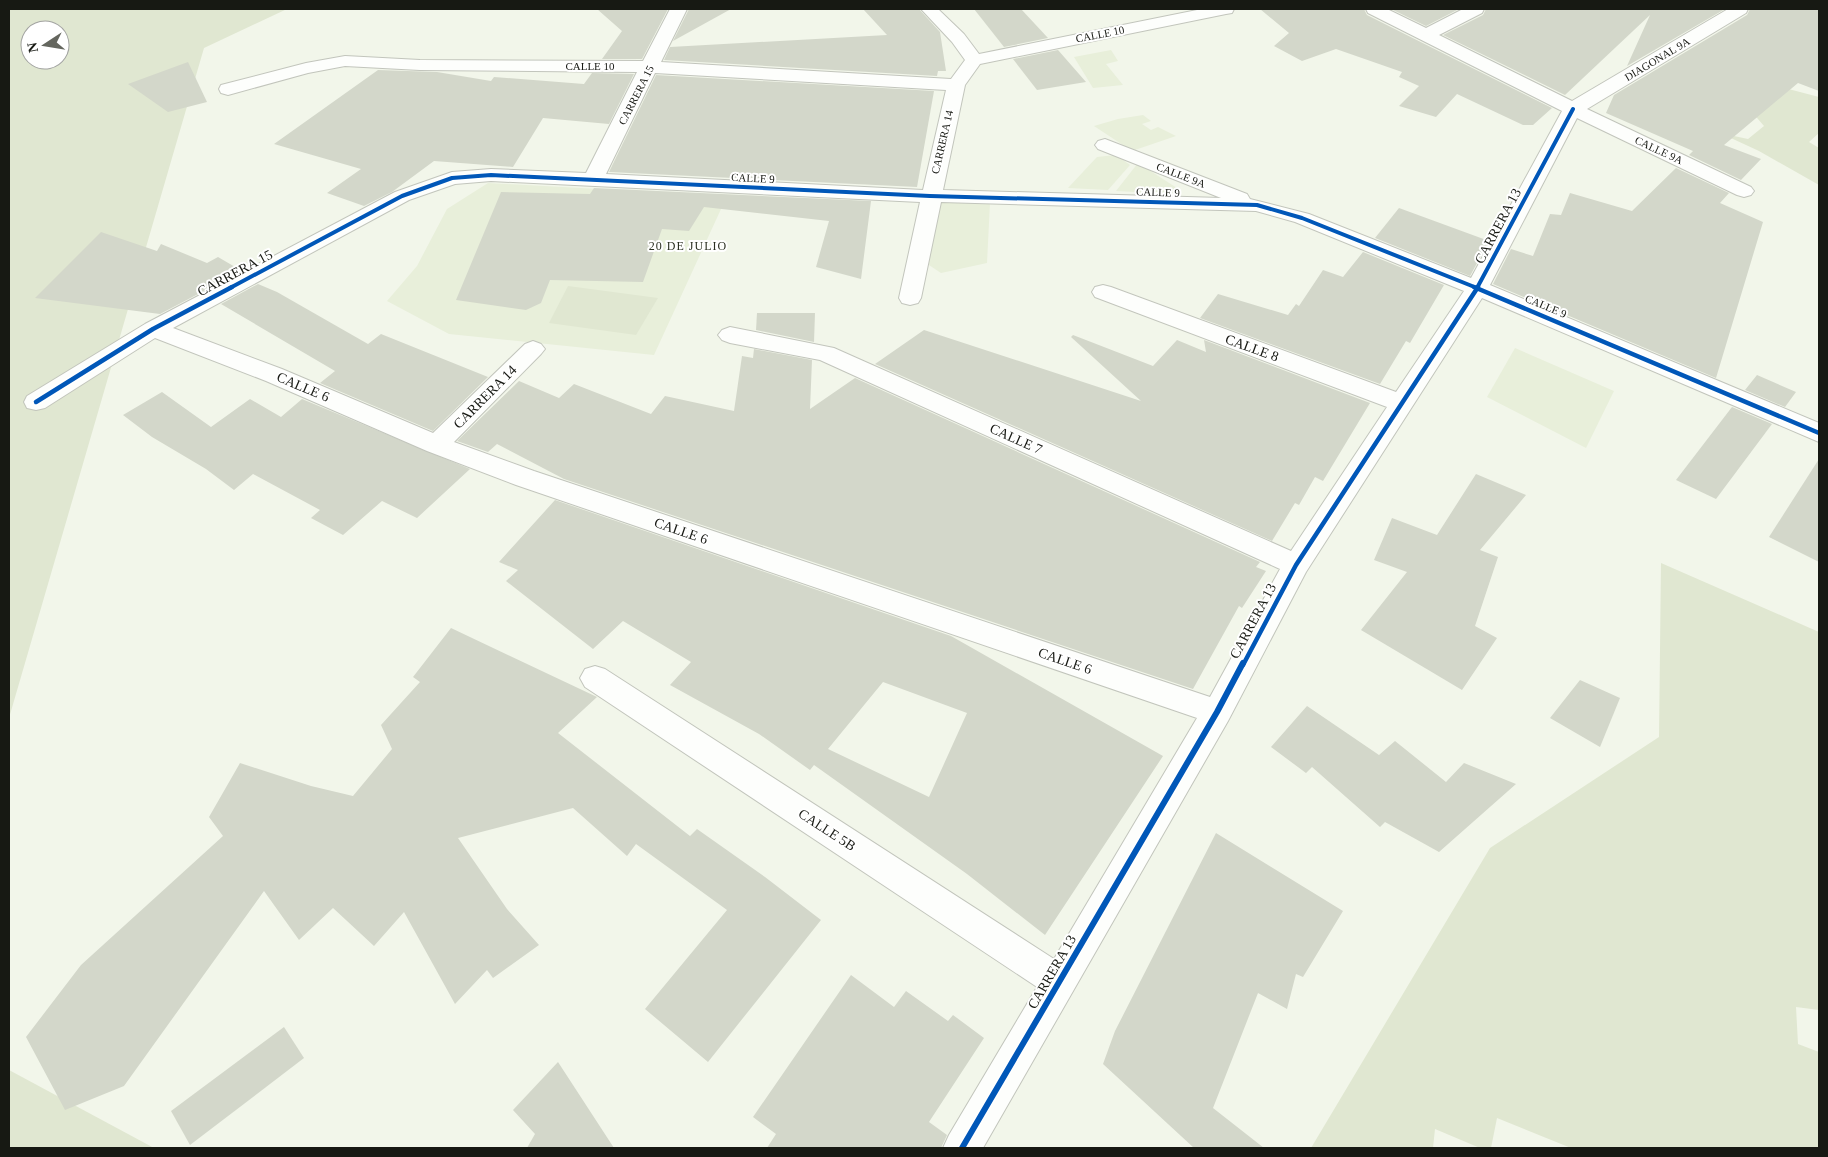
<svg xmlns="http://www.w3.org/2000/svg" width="1828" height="1157" viewBox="0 0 1828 1157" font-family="'Times New Roman',serif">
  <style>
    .built { fill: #e8efda }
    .green { fill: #e0e7d1; fill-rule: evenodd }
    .building { fill: #d3d7ca; fill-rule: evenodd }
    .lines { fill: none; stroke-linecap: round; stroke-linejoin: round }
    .minor-casing { stroke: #c2c5bc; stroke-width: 2 }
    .minor { fill: #fdfefc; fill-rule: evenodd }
    .cycleway-far2-casing { stroke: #fff; stroke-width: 6 }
    .cycleway-far1-casing { stroke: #fff; stroke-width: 8 }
    .cycleway-casing { stroke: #fff; stroke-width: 9 }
    .cycleway-far2 { stroke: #0057b8; stroke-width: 4 }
    .cycleway-far1 { stroke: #0057b8; stroke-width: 4.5 }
    .cycleway { stroke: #0057b8; stroke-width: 6 }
    .labels { text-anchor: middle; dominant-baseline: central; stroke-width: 4; stroke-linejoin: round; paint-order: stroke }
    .far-street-label { font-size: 11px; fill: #171913; stroke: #fff }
    .far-neighbourhood-label { font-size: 12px; letter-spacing: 1px; fill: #2a2f20; stroke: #fff }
    .street-label { font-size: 14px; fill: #171913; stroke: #fff }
  </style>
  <rect width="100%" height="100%" fill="#f2f6ea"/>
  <g class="built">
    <path d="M1111,50l7,11 -12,3 17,21 -30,3 -19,-31z"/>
    <path d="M1143,115l8,6 -9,3 9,6 7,-3 18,9 -44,15 -38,-25 24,-7z"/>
    <path d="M1116,155l14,10 -22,25 -40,-2 29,-31z"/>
    <path d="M1138,163l39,25 -3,6 -58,-3z"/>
    <path d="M488,183l239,13 -73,159 -205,-21 -62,-33 30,-35 30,-57z"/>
    <path d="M934,199l56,4 -3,60 -46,10 -18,-12z"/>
    <path d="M1515,348l99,43 -28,57 -99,-51z"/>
  </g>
  <g class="green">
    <path d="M9,9h278l-83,39 -195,670zM30,30h30v30h-30z"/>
    <path d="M1762,82l57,15v36l-10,9 10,6v37l-60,-34 -39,-18 28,6 16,-13 -31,-36z"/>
    <path d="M568,286l90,12 -22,37 -87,-12z"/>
    <path d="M1661,563l158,69v378l-23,-3 2,37 21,8v96h-248l-74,-30 -6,30h-11l-45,-19 -2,19h-122l179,-300 169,-111z"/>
    <path d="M9,1070l145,78h-145z"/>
  </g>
  <g class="building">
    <path d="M597,9h71l-26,50h-40l20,-28z"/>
    <path d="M689,9h42l-58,32z"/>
    <path d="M863,9h56l21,23 6,39h-8l-1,5 -273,-16 6,-13 217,-12z"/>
    <path d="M974,9h47l27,29 -44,9z"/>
    <path d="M1260,9h104l3,6 185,93 -19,17h-10l-66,-31 -21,23 -37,-11 20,-20 -20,-9 3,-5 -66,-23 -34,12 -28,-15 15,-13z"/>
    <path d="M1391,9h68l-33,17z"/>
    <path d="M1486,9h239l-98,57 23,-51 -85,80 -122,-60 40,-20z"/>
    <path d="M1750,9h69v82l-21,-8 -74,62 37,14 -20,21 -52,-25 4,-4 -87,-38 8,-18 133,-80z"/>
    <path d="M1058,50l28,32 -49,8 -24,-31z"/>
    <path d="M188,62l19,40 -39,10 -40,-28z"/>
    <path d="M378,70l59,2 54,9 3,-4 90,7 8,-11 42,1 -25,50 -66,-6 -30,49 -79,-6 -42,31 -28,14 -37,-13 34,-24 -87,-25z"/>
    <path d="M656,75l278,16 -17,96 -308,-15z"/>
    <path d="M1676,168l53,25 -9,10 43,19 -47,156 -223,-94 18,-35 22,7 17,-42 11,1 9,-22 62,18z"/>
    <path d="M594,188l277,13 -10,78 -45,-12 13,-46 -125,-14 -15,24 -27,-2 -19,53 -93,-2 -9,23 -15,7 -70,-10 45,-108 89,2z"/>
    <path d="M1399,208l90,33 -19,35 -95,-38z"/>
    <path d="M101,232l56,19 4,-7 46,19 11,-6 24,14 -82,43 -125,-16z"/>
    <path d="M1363,252l81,33 -34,58 -4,-2 -26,43 -180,-66 18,-24 70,21 8,-11 3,2 24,-36 20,7z"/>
    <path d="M258,284l19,8 91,52 13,-10 107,43 -55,54 -113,-48 15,-12 -114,-67z"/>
    <path d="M757,313h58l-1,29 -58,-12z"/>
    <path d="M924,330l217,71 -70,-64 2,-2 80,31 24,-26 29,12 -2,-12 166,63 -47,78 -8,-4 -16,28 -4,-2 -23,38 -397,-177z"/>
    <path d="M754,349l58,11 -2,49 45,-31 405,184 -4,5 10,4 -24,37 -3,-2 -46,83 -629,-210 -67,-35 -9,8 -31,-11 62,-60 40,17 15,-14 77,30 14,-18 69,15 8,-55 11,2z"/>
    <path d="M1757,375l39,17 -11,15 -40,-17z"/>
    <path d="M162,392l49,35 39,-28 31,18 21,-18 168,70 -53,49 -35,-17 -39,34 -32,-17 9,-8 -67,-36 -19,16 -28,-21 -54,-32 -29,-22z"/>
    <path d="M1732,407l40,17 -56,75 -40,-19z"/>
    <path d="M1819,459v103l-50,-25z"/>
    <path d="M1476,474l50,21 -46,55 18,7 -23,69 22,12 -35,52 -101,-60 46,-58 -33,-12 18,-42 45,17z"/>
    <path d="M555,500l396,136 212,120 -118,179 -78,-61 -153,-109 -4,5 -51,-36 -89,-49 21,-23 -68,-41 -30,28 -87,-68 12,-11 -19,-8zM883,682l84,31 -38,84 -101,-48z"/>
    <path d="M451,628l146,69 -39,36 132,103 7,-7 68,48 56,43 -113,142 -63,-53 82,-99 -91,-66 -9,12 -54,-48 -115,30 49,71 32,36 -46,33 -6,-8 -32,34 -51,-92 -30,34 -41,-38 -34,32 -35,-49 -140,195 -59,24 -39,-73 55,-72 142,-129 -14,-19 31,-54 71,23 42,10 39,-47 -11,-24 39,-43 -7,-5z"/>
    <path d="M1580,680l40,18 -20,49 -50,-29z"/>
    <path d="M1307,706l72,49 16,-14 51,41 18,-19 52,21 -77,68 -54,-30 -5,5 -68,-60 -6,6 -35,-26z"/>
    <path d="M1216,833l127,78 -40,66 -7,-3 -9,35 -29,-16 -45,115 51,40h-70l-91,-84 12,-33z"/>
    <path d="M851,975l43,32 12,-16 42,30 5,-6 31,23 -55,84 18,13 -6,13h-174l9,-14 -23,-17z"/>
    <path d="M284,1027l20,31 -114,87 -19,-34z"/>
    <path d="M558,1062l56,86h-87l8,-14 -22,-24z"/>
  </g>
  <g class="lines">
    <defs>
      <path id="minor" d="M670,9h17l-26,53 290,17 14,-19 -13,-18 -31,-33h17l26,25 15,20 223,-45h32l-2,4 -6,1 -246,50 -15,21 -22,105 278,8 -123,-49 -3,-4 3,-4 7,-2 142,55 3,5 59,15 162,64 91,-167 -194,-98 -2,-4h21l39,19 37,-19h21l-2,4 -43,22 133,66 156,-92h20l-2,4 -159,96 164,78 3,4 -3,4 -7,2 -7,-2 -160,-77 -87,167 329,138v19l-337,-144 -176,274 -78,149 -245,427h-40l6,-13 88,-148 -452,-300 -5,-9 5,-9 10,-3 10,3 449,290 143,-241 -681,-233 -89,-34 -161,-70 -111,-43 -110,70 -9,2 -9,-2 -3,-6 3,-6 118,-72 250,-132 57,-20 39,-3 95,4 51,-101 -217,-2 -75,-4 -37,7 -80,22 -7,-2 -2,-4 2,-4 85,-22 39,-7 75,4 223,1zM655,73l291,17 -23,100 -317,-16zM491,181l429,21 -21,96 3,5 8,2 8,-2 3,-5 20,-96 315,9 39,11 169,69 -68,101 -285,-105 -8,-2 -8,2 -3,5 3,5 292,110 -96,144 -457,-203 -104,-21 -8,3 -4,5 4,5 8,3 90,17 460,209 -70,128 -676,-226 -80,-29 87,-88 4,-5 -4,-5 -8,-3 -8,3 -92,89 -151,-64 -109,-41 236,-128 46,-16z"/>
    </defs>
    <use href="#minor" class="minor-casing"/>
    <use href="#minor" class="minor"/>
    <defs>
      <g id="cycleway-far2">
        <path d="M230,288l172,-92 50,-18 39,-3 439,21 327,9 45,13 175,70"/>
        <path d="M1477,288l96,-179"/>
      </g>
      <g id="cycleway-far1">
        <path d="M1474,287l345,146"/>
        <path d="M36,402l117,-73 79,-42"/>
        <path d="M1243,665l53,-100 182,-278"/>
      </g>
      <path id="cycleway" d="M962,1148l255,-436 26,-49"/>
    </defs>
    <use href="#cycleway-far2" class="cycleway-far2-casing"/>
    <use href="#cycleway-far1" class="cycleway-far1-casing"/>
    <use href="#cycleway" class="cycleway-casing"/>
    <use href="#cycleway-far2" class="cycleway-far2"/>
    <use href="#cycleway-far1" class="cycleway-far1"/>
    <use href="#cycleway" class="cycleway"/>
  </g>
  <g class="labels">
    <g class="far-street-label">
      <text transform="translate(1100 34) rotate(-11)">CALLE 10</text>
      <text transform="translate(1657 59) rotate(-31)">DIAGONAL 9A</text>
      <text x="590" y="66">CALLE 10</text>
      <text transform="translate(636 95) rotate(-63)">CARRERA 15</text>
      <text transform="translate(942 142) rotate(-77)">CARRERA 14</text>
      <text transform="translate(1659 150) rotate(25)">CALLE 9A</text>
      <text transform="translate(1181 175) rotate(21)">CALLE 9A</text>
      <text transform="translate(753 178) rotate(3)">CALLE 9</text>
      <text transform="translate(1158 192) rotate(2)">CALLE 9</text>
      <text transform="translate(1546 306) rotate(23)">CALLE 9</text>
    </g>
    <g class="far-neighbourhood-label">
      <text x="688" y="246">20 DE JULIO</text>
    </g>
    <g class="street-label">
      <text transform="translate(1498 226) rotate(-62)">CARRERA 13</text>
      <text transform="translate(235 273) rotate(-28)">CARRERA 15</text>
      <text transform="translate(1252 348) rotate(20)">CALLE 8</text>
      <text transform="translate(303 387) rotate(23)">CALLE 6</text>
      <text transform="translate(485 397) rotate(-45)">CARRERA 14</text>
      <text transform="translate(1016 439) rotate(24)">CALLE 7</text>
      <text transform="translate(681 531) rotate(19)">CALLE 6</text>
      <text transform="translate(1253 621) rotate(-62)">CARRERA 13</text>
      <text transform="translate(1065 661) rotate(19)">CALLE 6</text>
      <text transform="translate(827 830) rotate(33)">CALLE 5B</text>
      <text transform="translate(1052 972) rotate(-60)">CARRERA 13</text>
    </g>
  </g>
  <rect width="1828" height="1157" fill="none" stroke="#171913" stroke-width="20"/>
  <g transform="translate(45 45) rotate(258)"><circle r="24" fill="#ffffff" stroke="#a2a3a1"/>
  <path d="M0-4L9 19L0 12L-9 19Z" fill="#64665e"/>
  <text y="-8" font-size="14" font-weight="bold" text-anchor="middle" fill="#171913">N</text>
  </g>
</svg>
